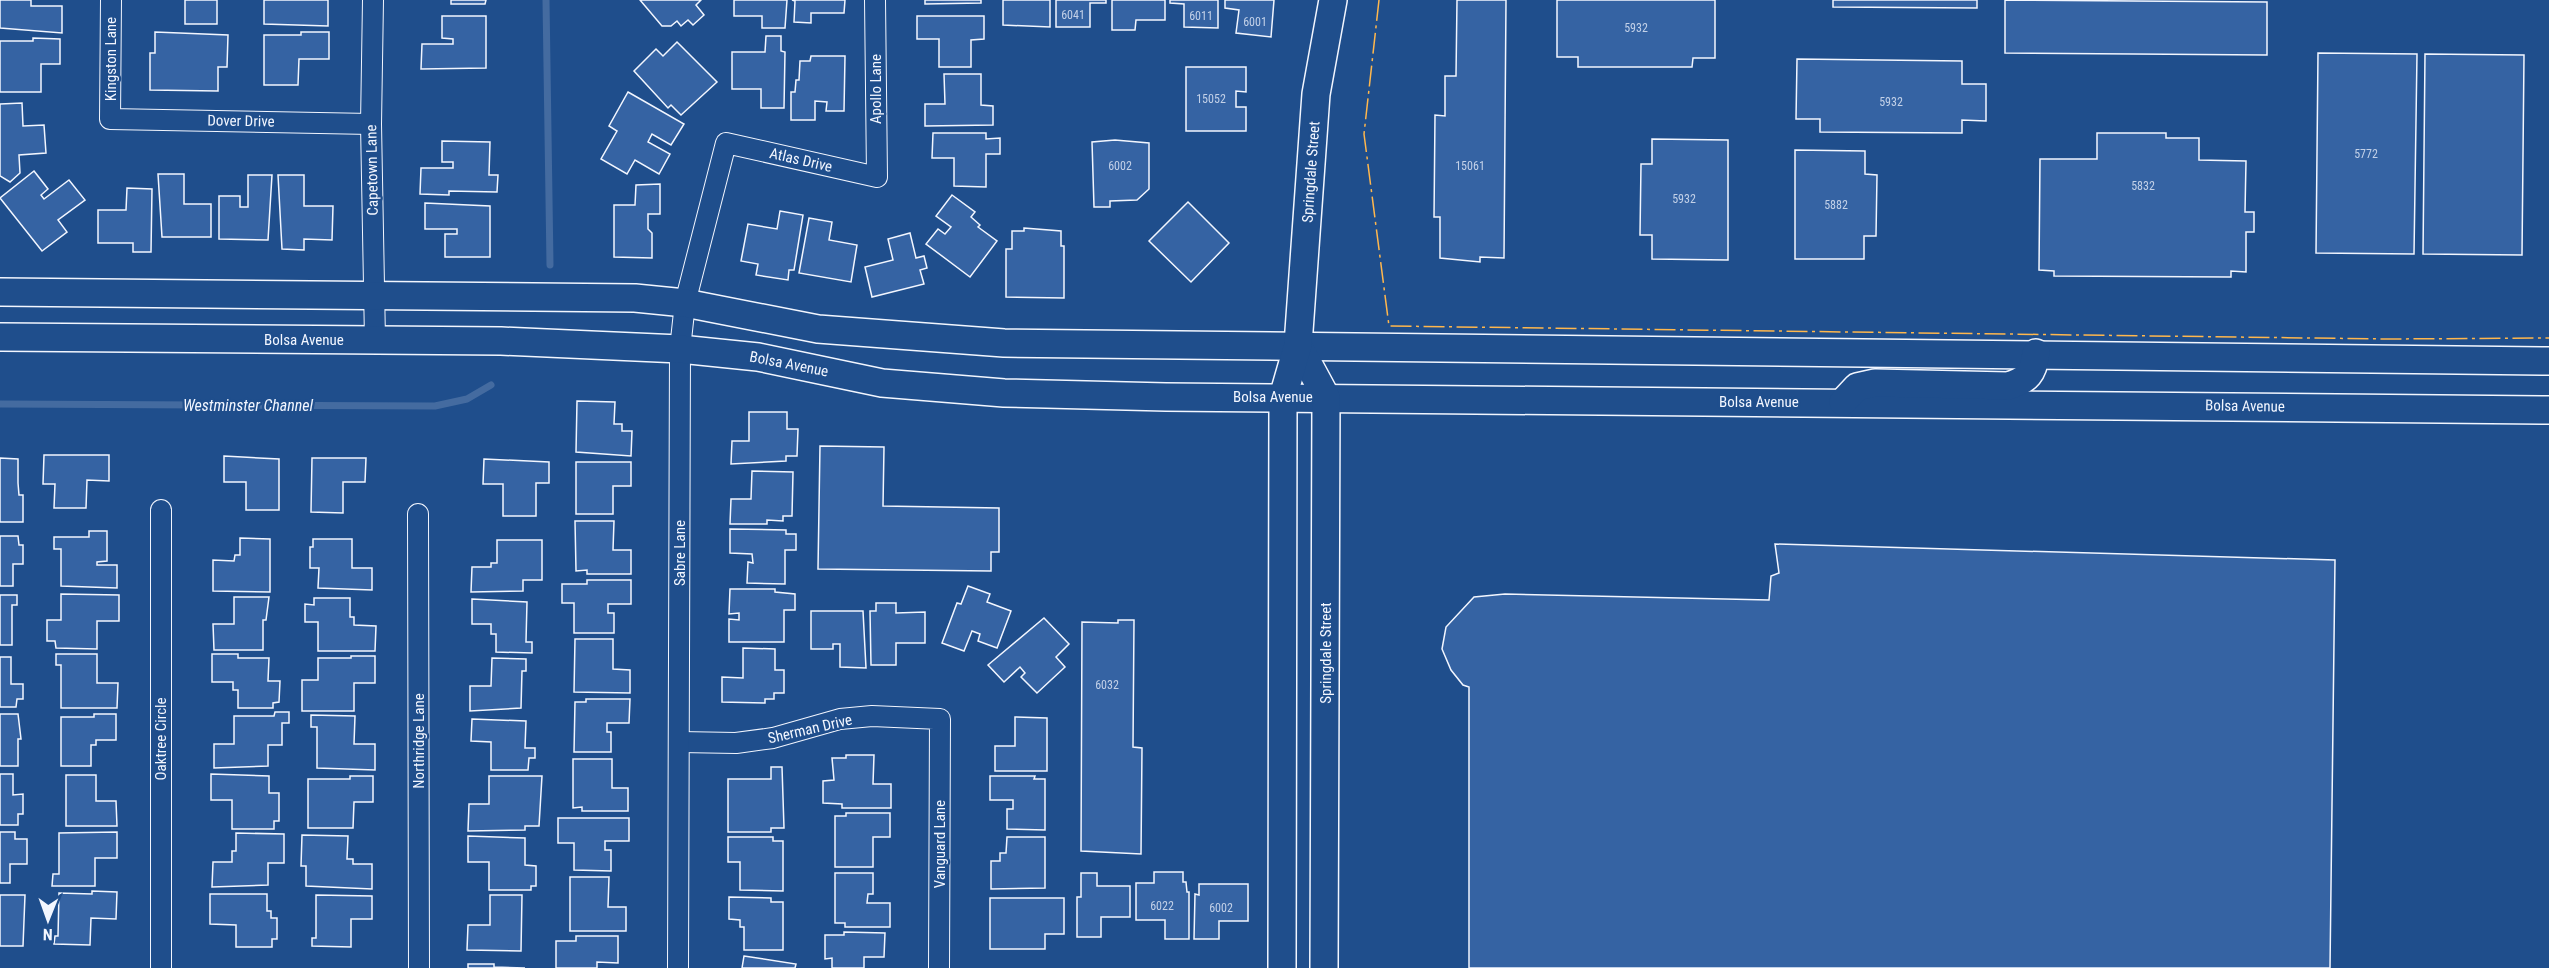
<svg xmlns="http://www.w3.org/2000/svg" width="2549" height="968" viewBox="0 0 2549 968" font-family="'Roboto Condensed',sans-serif">
  <style>
    .lines { fill: none; stroke-linecap: round; stroke-linejoin: round }
    .stream { stroke: #446ba0; stroke-width: 7 }
    .building { fill: #3563a3; stroke: #f2f6ff; stroke-width: 1.5 }
    .street-casing { stroke: #f2f6ff; stroke-width: 22 }
    .secondary-casing { stroke: #f2f6ff; stroke-width: 30 }
    .street { stroke: #1f4e8c; stroke-width: 20 }
    .secondary { stroke: #1f4e8c; stroke-width: 27 }
    .power { stroke: #ffb74d; stroke-width: 1.5; stroke-dasharray: 21 4.5 3 4.5; stroke-linecap: butt }
    .labels { text-anchor: middle; dominant-baseline: central; stroke-width: 4.5; stroke-linejoin: round; paint-order: stroke }
    .number-label { font-size: 12px; fill: #c3d1e8 }
    .street-label { font-size: 15px; fill: #f2f6ff; stroke: #1f4e8c }
    .water-label { font-size: 16px; font-style: italic; fill: #f2f6ff; stroke: #1f4e8c }
  </style>
  <rect width="100%" height="100%" fill="#1f4e8c"/>
  <g class="lines">
    <g class="stream">
      <path d="M546,0l4,265"/>
      <path d="M0,404l435,2 32,-7 24,-14"/>
    </g>
  </g>
  <g class="building">
    <path d="M0,0h31v6h31v27l-62,-5z"/>
    <rect x="185" y="0" width="32" height="24"/>
    <path d="M264,0h64v26l-64,-2z"/>
    <path d="M451,0h35l-1,4h-34z"/>
    <path d="M640,0h61l-5,5 8,10 -11,10 -5,-5 -7,6 -4,-5 -6,5h-9z"/>
    <path d="M734,0h53l-2,28h-23v-12h-28z"/>
    <path d="M792,0h53l-1,13h-33v10l-17,-1 1,-21z"/>
    <path d="M925,0h56v3l-56,1z"/>
    <path d="M1003,0h47v27l-47,-2z"/>
    <path d="M1056,0h50v3h-16v24h-34z"/>
    <path d="M1112,0h53v20h-29l-1,10h-23z"/>
    <path d="M1170,0h48v28l-34,-1v-23l-14,-1z"/>
    <path d="M1225,0h49l-3,37 -35,-4 3,-23 -14,-2z"/>
    <path d="M1457,0h49l-2,258 -24,-1v5l-40,-4v-41h-6l1,-102 10,1v-40h11z"/>
    <path d="M1557,0h158v58h-22l-1,9h-114v-10h-21z"/>
    <path d="M1833,0h144v8l-144,-1z"/>
    <path d="M2005,0l262,2v53l-262,-2z"/>
    <path d="M442,16h44v52l-65,1 1,-25h31v-5l-11,-1z"/>
    <path d="M917,16h67v23l-13,1v27h-32v-28h-22z"/>
    <path d="M155,32l73,3 -1,32h-9v24l-68,-1v-37h5z"/>
    <path d="M301,32h28v27h-30l-1,26h-34v-50h37z"/>
    <path d="M766,36h15v15l4,1 -1,56h-23v-19h-29v-37h33z"/>
    <path d="M33,38l27,1v25h-19v28h-41v-51h33z"/>
    <path d="M677,42l40,40 -36,33 -10,-10 -3,3 -34,-37 22,-22 7,7z"/>
    <path d="M2318,53l99,1 -3,200 -98,-1z"/>
    <path d="M2425,54l99,1 -2,200 -99,-1z"/>
    <path d="M811,56h34l-1,55h-18l1,-9 -12,-1v19h-24v-28h4l1,-12h3l1,-19h10z"/>
    <path d="M1797,59l165,2v23h24v37l-24,-1v13l-142,-1v-13h-24z"/>
    <path d="M1186,67h60v25l-10,-1v16h10v24h-60z"/>
    <path d="M944,74h37v31l12,1v19l-68,1v-22h20z"/>
    <path d="M628,92l56,32 -13,21 -19,-11 -4,8 22,12 -11,20 -24,-14 -8,14 -26,-15 16,-28 -8,-5z"/>
    <path d="M22,103l1,23 21,-1 2,28 -27,2 1,18 -10,9 -10,-6v-72z"/>
    <path d="M933,133h53v6l14,-1v16h-14v33l-32,-1v-28h-22z"/>
    <path d="M2097,133h69v5h33v22l47,1 -1,51h9v20h-8v40l-15,-1v6l-177,-1v-5l-15,-1 1,-111h57z"/>
    <path d="M1652,139l76,1v120l-76,-1v-24h-12l1,-71h11z"/>
    <path d="M1115,140l34,3v46l-12,11 -27,1v6h-16l-2,-65z"/>
    <path d="M442,141l48,1 -1,33h9l-1,17 -48,-1v4l-29,-1 1,-26h32v-6h-11z"/>
    <path d="M1795,150l70,1v23l12,1 -1,61h-12v23h-69z"/>
    <path d="M34,171l14,18 -7,6 3,4 25,-19 16,20 -27,20 9,12 -25,19 -42,-53z"/>
    <path d="M158,174h26v30h27v33h-49z"/>
    <path d="M248,175h24l-4,65 -49,-1v-43h21v11h8z"/>
    <path d="M278,175h26v31h29l-1,34 -28,-1v11l-22,-1z"/>
    <path d="M660,184v30h-12v15l4,4v25l-38,-1v-52h21l1,-20z"/>
    <path d="M127,188l25,1 -1,63h-18v-9h-35v-33h28z"/>
    <path d="M952,195l23,17 -4,5 9,8 -2,2 19,14 -27,36 -44,-33 12,-15 7,5 6,-7 -15,-11z"/>
    <path d="M1188,202l41,41 -38,39 -42,-41z"/>
    <path d="M425,203l65,3v51h-45v-23h12v-5h-32z"/>
    <path d="M780,211l23,4 -9,55h-5l-1,10 -32,-5 2,-11 -17,-3 7,-37 29,5z"/>
    <path d="M809,218l23,4 -3,18 28,5 -6,37 -52,-9z"/>
    <path d="M1024,228l37,3v15h3v52l-58,-1v-48h6v-18h12z"/>
    <path d="M910,233l6,25 8,-2 3,12 -7,2 4,14 -52,13 -7,-30 28,-7 -5,-21z"/>
    <path d="M577,401l38,1 -1,22h8v7h10l-1,25 -55,-4z"/>
    <path d="M749,412h38v17h11l-1,27h-11v5l-55,3 1,-23h17z"/>
    <path d="M820,446l64,1 -1,59 116,2v44h-8v19l-173,-2z"/>
    <path d="M44,455h65v26l-22,-1 -1,28h-32l1,-24h-12z"/>
    <path d="M224,456l55,3v51h-33v-28h-22z"/>
    <path d="M0,458l18,1v24l1,12h4v27h-23z"/>
    <path d="M312,458h54l-1,24h-22v31l-32,-1z"/>
    <path d="M484,459l65,3v21h-13v33h-33v-32h-20z"/>
    <path d="M576,462h55v24h-18v28h-37z"/>
    <path d="M752,471l41,1 -1,44h-9v5l-16,-1v4h-37l1,-25h20z"/>
    <path d="M575,521h39l-1,29h18v24h-44v-4l-11,1z"/>
    <path d="M730,529l56,1v4h10v16h-11v34l-38,-1 1,-21 5,1 -1,-9 -22,-1z"/>
    <path d="M89,531h18v30l-10,1v3h20v23l-56,-2v-37h-7v-12h35z"/>
    <path d="M0,536h18l1,9h4v19h-10v22h-13z"/>
    <path d="M240,538l30,1v53l-57,-1v-31l21,1 1,-6h5z"/>
    <path d="M313,539h39v29h20v22l-54,-2 1,-20h-9v-21h3z"/>
    <path d="M497,540h45v40h-19v11l-52,1 1,-25h19v-4h6z"/>
    <path d="M1775,544l560,16 -5,408h-861v-281l-6,-2 -12,-15 -9,-21 4,-22 28,-30 31,-3 264,6 2,-24 8,-3z"/>
    <path d="M587,580h44v24h-23v9h6v20h-40v-30h-12v-19h25z"/>
    <path d="M968,586l22,8 -3,8 24,9 -14,37 -19,-7 2,-7 -8,-3 -8,20 -22,-8 15,-40 4,1z"/>
    <path d="M730,589h45v3l20,2v16h-11v32h-55v-23l10,1v-7l-10,1z"/>
    <path d="M61,594l58,1v26h-22v28l-41,-1 -1,-7h-8v-21h14z"/>
    <path d="M0,595h17v10h-5v40h-12z"/>
    <path d="M234,597h35l-3,23h-3v30h-49l-1,-26h21z"/>
    <path d="M314,598h36v19h4v8l22,1 -1,25h-57v-29h-13v-18l9,1z"/>
    <path d="M472,599l55,3 -1,40h6v11l-36,-1v-18h-5v-10h-19z"/>
    <path d="M876,603h20v10l29,-1v31h-29v22h-25l-1,-54h6z"/>
    <path d="M811,611h52l3,57 -26,-1v-23h-7v5h-22z"/>
    <path d="M1044,618l25,26 -13,13 9,10 -28,26 -16,-16 4,-4 -5,-6 -16,15 -16,-17z"/>
    <path d="M1118,620h16l-1,127 9,1 -1,106 -60,-3 1,-229 36,1z"/>
    <path d="M575,639h38v30l17,1v23l-56,-1z"/>
    <path d="M743,648l32,1v21h9v23h-10v6h-9v4l-43,-1v-25l21,1z"/>
    <path d="M56,654h41v29h21l-1,25h-56v-43h-5z"/>
    <path d="M212,654h26v4h31l-1,23h12l-1,21 -6,1v5h-35v-18h-5v-8h-21z"/>
    <path d="M351,656h24v27h-21v28h-52v-31h16v-22h33z"/>
    <path d="M0,657h11v27h12v15h-6l-1,8h-16z"/>
    <path d="M492,658l34,1v12h-4l-1,37 -51,3v-25h21z"/>
    <path d="M586,699h44l-1,24h-22v9h4v20h-37l1,-50h11z"/>
    <path d="M275,712h14v11h-7v22h-14v21l-54,2v-24h20v-28h40z"/>
    <path d="M0,714h18l3,25h-3v27h-18z"/>
    <path d="M94,714h22v26h-20v5h-5v21h-30v-49h33z"/>
    <path d="M311,715l44,1 -1,28h21v26l-58,-2v-41h-6z"/>
    <path d="M1015,717l32,1v53h-52v-25h20z"/>
    <path d="M472,719l54,2 -1,27h10v10h-6l-1,12h-37v-28l-20,-1z"/>
    <path d="M846,755h28l-1,29h18v24h-49v-4l-19,-1v-22l11,-1 -2,-22h14z"/>
    <path d="M573,759h39v29h16v23h-46v-4l-9,1z"/>
    <path d="M771,767h11l2,61h-13v4h-43v-53h43z"/>
    <path d="M0,774h13v21l10,-1v20h-5v11h-18z"/>
    <path d="M211,774l58,2v17h10v28h-5v8h-42v-29h-21z"/>
    <path d="M66,775h30v26h20l1,25h-51z"/>
    <path d="M350,776h23v26h-19l-1,26h-45v-49h42z"/>
    <path d="M489,776h53l-3,50h-14v4l-57,1 1,-27h20z"/>
    <path d="M990,776h45l-1,3h11v51l-38,-1v-20h6v-9h-23z"/>
    <path d="M846,813h44v24h-17v30h-38v-51h11z"/>
    <path d="M558,818h71v23h-24v9h6v21l-37,-1v-27h-16z"/>
    <path d="M0,832h15v7h12v25h-17v19h-10z"/>
    <path d="M117,832v26h-22v28h-43l1,-12h6v-41z"/>
    <path d="M236,833l48,1v29h-16v22l-56,2 1,-25h19v-11h4z"/>
    <path d="M302,835l46,1 -1,23h6v5h19v25l-66,-3v-20h-5z"/>
    <path d="M468,836l57,2v27l11,1v20h-5v4h-42v-28h-21z"/>
    <path d="M728,837h45v4h10v50l-43,-1v-28h-12z"/>
    <path d="M1007,837h38v51l-54,1v-28h9v-8h6z"/>
    <path d="M1154,872h29v10h3l1,10h2v47h-24v-19h-29v-37h18z"/>
    <path d="M835,873h38v21h-5l-1,9h23v24h-45v-4h-10z"/>
    <path d="M1081,873h16v13h33v31h-29v20h-24v-40h4z"/>
    <path d="M570,877h39l-1,30h18v24h-56z"/>
    <path d="M1199,884h49v37h-29v18h-25l1,-45 4,1z"/>
    <path d="M92,891l25,1 -1,27 -25,-1 -1,27 -36,-1 1,-8h3l1,-43 33,1z"/>
    <path d="M210,894h57v17h4v7h6v21h-5v8h-36v-22l-26,-1z"/>
    <path d="M0,895h25l-2,51h-23z"/>
    <path d="M316,895l56,1v23h-21v28l-39,-1v-8h4z"/>
    <path d="M490,895h32l-1,56 -54,-1 1,-25h22z"/>
    <path d="M729,897l42,1v4h12v48h-39v-23h-4v-7l-11,-1z"/>
    <path d="M990,898h74v36h-19v15h-55z"/>
    <path d="M844,932l41,1 -1,24h-20v11h-32v-10l-7,1v-24h19z"/>
    <path d="M576,936h42v27l-21,-1v6h-41v-27h20z"/>
    <path d="M744,956l52,8 -1,4h-53z"/>
    <path d="M468,964h26v3l31,1h-57z"/>
  </g>
  <g class="lines">
    <defs>
      <g id="street">
        <path d="M111,0l-1,119 261,5"/>
        <path d="M373,0l-2,124 4,216"/>
        <path d="M161,510v458"/>
        <path d="M418,514l1,454"/>
        <path d="M680,742l56,1 37,-5 67,-19 32,-3 68,3 -1,249"/>
        <path d="M678,968l2,-619 5,-46 41,-160 151,34 -2,-177"/>
      </g>
      <g id="secondary">
        <path d="M0,292l635,6 50,5 133,26 186,14 1545,18"/>
        <path d="M0,337l501,4 179,8 78,8 124,26 122,10 162,4 1383,13"/>
        <path d="M1298,345l28,52 -2,571"/>
        <path d="M1843,402l14,-15 18,-4 133,3c20,-6 25,-13 28,-33"/>
        <path d="M1282,968l1,-571 15,-52 18,-251 17,-94"/>
      </g>
    </defs>
    <use href="#street" class="street-casing"/>
    <use href="#secondary" class="secondary-casing"/>
    <use href="#street" class="street"/>
    <use href="#secondary" class="secondary"/>
    <path class="power" d="M1379,0l-15,134 25,192 999,13 161,-1"/>
  </g>
  <g class="labels">
    <g class="number-label">
      <text x="1073" y="15">6041</text>
      <text x="1201" y="16">6011</text>
      <text x="1255" y="22">6001</text>
      <text x="1636" y="28">5932</text>
      <text x="1211" y="99">15052</text>
      <text x="1891" y="102">5932</text>
      <text x="2366" y="154">5772</text>
      <text x="1120" y="166">6002</text>
      <text x="1470" y="166">15061</text>
      <text x="2143" y="186">5832</text>
      <text x="1684" y="199">5932</text>
      <text x="1836" y="205">5882</text>
      <text x="1107" y="685">6032</text>
      <text x="1162" y="906">6022</text>
      <text x="1221" y="908">6002</text>
    </g>
    <g class="street-label">
      <text transform="translate(111 59) rotate(-90)">Kingston Lane</text>
      <text transform="translate(876 89) rotate(-90)">Apollo Lane</text>
      <text transform="translate(241 121) rotate(1)">Dover Drive</text>
      <text transform="translate(801 160) rotate(13)">Atlas Drive</text>
      <text transform="translate(372 170) rotate(-91)">Capetown Lane</text>
      <text transform="translate(1311 172) rotate(-86)">Springdale Street</text>
      <text x="304" y="340">Bolsa Avenue</text>
      <text transform="translate(789 364) rotate(11)">Bolsa Avenue</text>
      <text x="1273" y="397">Bolsa Avenue</text>
      <text x="1759" y="402">Bolsa Avenue</text>
      <text transform="translate(2245 406) rotate(1)">Bolsa Avenue</text>
      <text transform="translate(680 553) rotate(-90)">Sabre Lane</text>
      <text transform="translate(1326 653) rotate(-90)">Springdale Street</text>
      <text transform="translate(810 729) rotate(-13)">Sherman Drive</text>
      <text transform="translate(161 739) rotate(-90)">Oaktree Circle</text>
      <text transform="translate(419 741) rotate(-90)">Northridge Lane</text>
      <text transform="translate(940 844) rotate(-90)">Vanguard Lane</text>
    </g>
    <g class="water-label">
      <text x="248" y="405">Westminster Channel</text>
    </g>
  </g>
  <g transform="translate(48 920) rotate(181)" stroke="#1f4e8c" stroke-width="4.5" paint-order="stroke">
  <path d="M0-4.5L10 22L0 15L-10 22Z" fill="#f2f6ff"/>
  <text y="-9" font-size="16" font-weight="bold" text-anchor="middle" fill="#f2f6ff">N</text>
  </g>
</svg>
